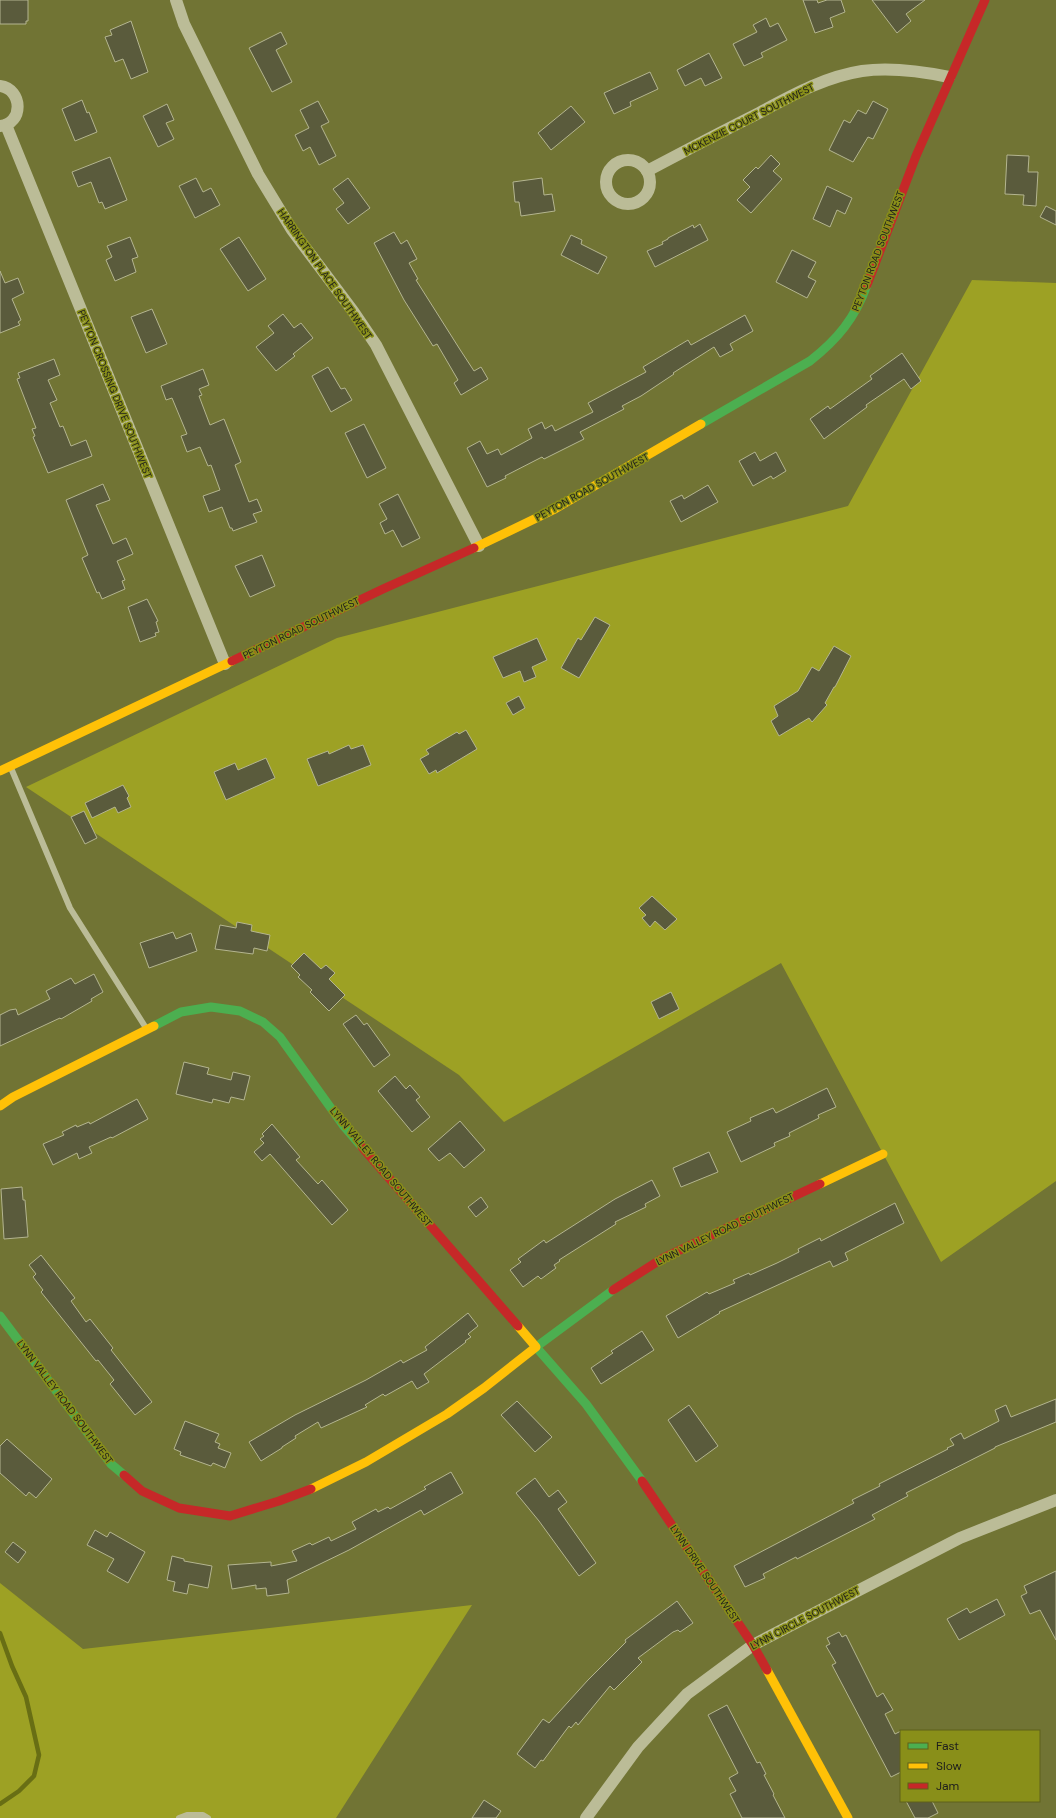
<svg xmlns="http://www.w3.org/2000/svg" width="1056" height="1818" viewBox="0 0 1056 1818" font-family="'DM Sans',sans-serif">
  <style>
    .green { fill: #9da124 }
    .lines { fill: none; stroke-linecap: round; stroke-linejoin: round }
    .stream { stroke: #686e14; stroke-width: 4.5 }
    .building { fill: #5a5b3c; stroke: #b4b590 }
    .lane { stroke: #bbbc97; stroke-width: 6 }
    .street { stroke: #bbbc97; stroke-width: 12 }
    .fast { stroke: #4caf50; stroke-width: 9 }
    .slow { stroke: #ffc107; stroke-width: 9 }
    .jam { stroke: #c62828; stroke-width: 9 }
    .labels { text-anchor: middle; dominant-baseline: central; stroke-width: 3; stroke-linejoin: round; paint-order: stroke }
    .street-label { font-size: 10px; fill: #1d1d1d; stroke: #898f19 }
  </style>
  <rect width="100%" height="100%" fill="#717434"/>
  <g class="green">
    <path d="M972,280l84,3v898l-115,81 -160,-299 -277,159 -45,-47 -433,-288 311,-149 511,-132z"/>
    <path d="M0,1583l83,66 389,-44 -136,213h-336z"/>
  </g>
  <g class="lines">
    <path class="stream" d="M0,1633l12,33 14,31 13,58 -5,21 -15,15 -19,13"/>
  </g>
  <g class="building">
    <path d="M0,0h28v21h-2v3h-26z"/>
    <path d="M803,0h14l1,3 9,-3h14l4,12 -15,6 3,9 -18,6z"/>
    <path d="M872,0h53l-19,14 5,7 -14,12z"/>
    <path d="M766,18l4,9 8,-4 9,17 -26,13 2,4 -19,9 -11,-22 24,-12 -4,-7z"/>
    <path d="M131,21l17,51 -17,7 -8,-20 -8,3 -10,-25 7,-2 -2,-5z"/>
    <path d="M281,32l6,12 -11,6 16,32 -20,10 -23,-44z"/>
    <path d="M709,53l13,25 -17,8 -4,-8 -16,8 -8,-16z"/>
    <path d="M650,72l8,17 -28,13 1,4 -17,8 -10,-21z"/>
    <path d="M82,100l5,13 2,-1 8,20 -22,9 -13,-32z"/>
    <path d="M318,101l11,21 -8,4 15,30 -17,9 -9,-18 -7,4 -8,-16 14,-7 -9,-18z"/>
    <path d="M873,101l15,8 -15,30 -5,-2 -15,25 -24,-12 15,-30 6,3 8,-13 8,4z"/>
    <path d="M167,104l7,16 -8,3 8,16 -16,8 -15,-31z"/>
    <path d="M571,106l14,16 -34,28 -13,-17z"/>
    <path d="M771,155l9,9 -7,7 9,8 -31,34 -14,-13 13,-13 -7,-7 13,-13 2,2z"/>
    <path d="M1007,155l22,1 -1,16h10l-2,34 -13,-1 1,-10 -19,-1z"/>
    <path d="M110,157l17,43 -22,9 -3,-7 -3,1 -8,-21 -13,5 -6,-15z"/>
    <path d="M196,178l7,14 8,-4 9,17 -25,13 -16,-32z"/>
    <path d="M348,178l22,30 -22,16 -12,-15 8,-6 -11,-14z"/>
    <path d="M542,178l2,17 8,-1 3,17 -34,5 -2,-14h-4l-2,-20z"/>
    <path d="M827,186l25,12 -7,16 -8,-4 -7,17 -17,-8z"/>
    <path d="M1046,206l10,5v14l-16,-8z"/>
    <path d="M700,224l8,16 -53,27 -8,-16 16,-7 -1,-2 6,-3v-1l25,-13 1,3z"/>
    <path d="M394,232l7,12 6,-4 10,19 -8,4 9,16 -2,1 43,68 15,23 7,-4 7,12 -27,16 -7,-12 4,-3 -21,-36 -4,2 -29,-46 -30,-57z"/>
    <path d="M571,235l11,5 -1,4 26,13 -9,17 -37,-19z"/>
    <path d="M130,237l8,20 -6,2 4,13 -21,9 -9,-21 6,-3 -5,-11z"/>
    <path d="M239,237l27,42 -18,12 -28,-42z"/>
    <path d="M792,250l24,12 -8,15 8,4 -9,17 -31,-16z"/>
    <path d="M0,271l5,12 13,-5 6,15 -12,6 9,21 -3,2 2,3 -20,8z"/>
    <path d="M152,309l15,35 -21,9 -15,-36z"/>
    <path d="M283,314l11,14 7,-5 12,15 -20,16 2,2 -19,15 -20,-24 18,-14 -6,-7z"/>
    <path d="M745,315l8,16 -23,13 3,6 -13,7 -6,-10 -41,26 1,1 -33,22 -19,10 2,3 -44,23 4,7 -40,20 -2,-2 -37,19 1,2 -19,9 -20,-39 13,-7 7,13 11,-5 3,6 31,-17 -4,-9 14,-7 3,7 7,-4 3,6 38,-19 -5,-9 58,-31 -3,-5 45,-27 3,5z"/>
    <path d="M902,353l19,28 -10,8 -7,-10 -38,26 1,2 -43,32 -14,-20 18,-13 2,3 42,-30 -2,-3z"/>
    <path d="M54,359l6,16 -12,5 9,20 -7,3 10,24 3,-1 8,20 15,-6 6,16 -44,17 -15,-36 2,-1 -3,-7 4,-1 -19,-49 3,-1 -2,-5z"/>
    <path d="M328,367l13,22 4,-1 7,12 -21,12 -19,-36z"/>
    <path d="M203,369l6,16 -10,4 3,6 -3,1 11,29 14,-6 17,43 -6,3 14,37 8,-3 5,12 -9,3 4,8 -24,9 -1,-3h-2l-8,-21 -13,5 -6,-16 17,-6 -9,-25 -3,1 -8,-19 -13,5 -6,-16 6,-2 -15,-36 -6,2 -5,-14z"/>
    <path d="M364,424l22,44 -19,10 -22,-45z"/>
    <path d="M755,452l5,9 16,-9 10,19 -13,8 -2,-3 -18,10 -14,-25z"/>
    <path d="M103,484l7,16 -14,5 17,39 13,-6 7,16 -16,7 8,19 -3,1 3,8 -23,10 -3,-7 -2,1 -15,-35 6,-3 -22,-55z"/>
    <path d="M708,485l10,17 -37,20 -11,-21 12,-6 2,4z"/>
    <path d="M398,494l22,44 -18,9 -9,-17 -8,4 -5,-11 7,-4 -8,-15z"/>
    <path d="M262,555l13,31 -25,11 -15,-31z"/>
    <path d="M147,599l11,22 -2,1 3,10 -4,1 1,3 -16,6 -12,-35z"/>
    <path d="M595,617l15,8 -31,53 -18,-10 17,-30 3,2z"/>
    <path d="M537,638l10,22 -15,7 4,10 -12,5 -4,-11 -17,7 -10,-21z"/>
    <path d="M834,646l17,10 -16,31h-1l-9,16 2,2 -15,17 -3,-4 -30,18 -8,-15 7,-5 -4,-10 24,-15 14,-24 7,4z"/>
    <path d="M519,696l6,12 -12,7 -7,-12z"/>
    <path d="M466,730l11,19 -40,24 -1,-3 -7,4 -9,-15 9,-5 -3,-4 31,-18 2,2z"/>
    <path d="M349,745l2,4 12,-4 8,20 -53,21 -11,-27 21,-8 1,3z"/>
    <path d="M266,758l9,20 -49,22 -12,-28 21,-9 3,7z"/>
    <path d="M123,785l6,11 -2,2 4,9 -13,6 -3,-6 -23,11 -7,-15z"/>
    <path d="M84,811l13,27 -12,6 -14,-27z"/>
    <path d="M652,896l25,23 -12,11 -10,-9 -5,6 -8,-9 4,-3 -7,-7z"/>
    <path d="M237,922l15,3 -1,6 19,4 -3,16 -13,-3 -1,6 -38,-5 5,-24 16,3z"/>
    <path d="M173,932l3,7 15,-6 6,18 -48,17 -9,-25z"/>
    <path d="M304,953l17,16 5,-4 9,8 -6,6 16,16 -16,16 -19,-19 2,-2 -14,-13 2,-2 -9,-9z"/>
    <path d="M94,974l9,18 -12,7 1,2 -31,18 -1,-1 -60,28v-31l10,-5 6,-1 2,6 32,-16 -4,-8 25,-13 4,6z"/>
    <path d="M671,992l8,17 -20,10 -8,-17z"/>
    <path d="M356,1015l8,10 3,-2 23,32 -16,12 -31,-43z"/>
    <path d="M184,1062l25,6 -2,6 24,6 2,-8 17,4 -6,24 -13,-3 -2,6 -16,-4 -1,4 -36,-9z"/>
    <path d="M395,1076l11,13 4,-4 10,12 -4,3 14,17 -18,15 -34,-41z"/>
    <path d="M827,1088l9,19 -18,8 1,3 -30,15 1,3 -16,7 1,3 -34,16 -14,-30 24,-11 -1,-3 23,-10 3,5z"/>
    <path d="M137,1099l11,20 -36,19 -1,-1 -22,10 3,6 -13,6 -2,-6 -24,12 -10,-21 21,-9 -2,-3 14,-7 1,2 12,-5 1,2z"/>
    <path d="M460,1121l25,29 -21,18 -14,-15 -11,8 -11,-12z"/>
    <path d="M272,1124l28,33 -4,3 22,24 4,-4 26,30 -16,15 -62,-71 -8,7 -8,-9 10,-9 -4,-4 4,-3 -2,-2z"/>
    <path d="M709,1152l9,20 -37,15 -8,-19z"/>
    <path d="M652,1180l8,16 -15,8 1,3 -31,15 1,2 -57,36 1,1 -6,4 2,3 -15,11 -3,-3 -15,11 -13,-17 11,-8 -3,-3 26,-19 2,3 69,-44z"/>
    <path d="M22,1187l1,13h2l3,37 -24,2 -3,-50z"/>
    <path d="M481,1197l7,10 -12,10 -8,-10z"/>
    <path d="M895,1203l9,20 -59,30 3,7 -15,7 -3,-6 -111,51 1,1 -42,25 -12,-22 41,-24 2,2 26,-11 -2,-3 16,-7 1,2 27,-12 22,-11 -1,-3 22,-11 1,3z"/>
    <path d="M41,1255l34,43 -4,3 15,21 4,-3 23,29 -2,2 41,52 -17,13 -25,-31 4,-4 -16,-20 -2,1 -55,-69 2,-2 -10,-13 3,-3 -7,-9z"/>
    <path d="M468,1313l10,13 -10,8 3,3 -6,4 1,1 -42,32 5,8 -12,7 -5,-8 -27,15 -2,-2 -18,11 2,2 -46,21 -3,-6 -23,14 1,2 -14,9v1l-21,13 -12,-19 46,-27 71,-35 35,-20 2,3 24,-13 -2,-3z"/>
    <path d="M642,1331l12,19 -53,34 -10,-16 22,-15 -2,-2z"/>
    <path d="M1056,1399v23l-61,25v1l-89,45 2,3 -36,19 3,4 -78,40 -1,-2 -33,17 2,4 -20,9 -11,-21 120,-63 -2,-3 28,-14 -1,-2 69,-35 -1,-1 7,-3 -4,-6 11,-6 3,6 35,-18 -4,-11 11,-5 5,12z"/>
    <path d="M517,1401l35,36 -17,15 -34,-37z"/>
    <path d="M689,1405l29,41 -22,16 -28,-42z"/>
    <path d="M185,1421l34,13 -4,8 5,2 -2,4 13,5 -6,15 -12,-5 -2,3 -31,-11 1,-3 -7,-3z"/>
    <path d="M7,1439l45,40 -16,19 -7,-6 -3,4 -26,-23v-27z"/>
    <path d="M451,1472l12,21 -39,22 -3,-5 -72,40 -62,30 2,13 -22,3 -1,-8 -10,1v-4l-24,4 -4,-24 43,-3v4l26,-5 -5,-10 18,-8 2,2 17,-8 2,4 25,-12 -4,-7 24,-13 2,3 10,-5 2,2 36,-20 -2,-2z"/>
    <path d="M535,1478l14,19 9,-7 9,12 -9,7 38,54 -17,13 -40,-55 -23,-28z"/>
    <path d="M95,1530l12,7 3,-5 35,20 -17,31 -21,-12 7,-12 -27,-14z"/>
    <path d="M13,1542l13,10 -8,11 -13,-11z"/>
    <path d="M172,1556l12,3v2l28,5 -4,22 -19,-4 -2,10 -14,-3 2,-9 -8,-2z"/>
    <path d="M1056,1571v69l-16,-30 -10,4 -9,-18 6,-3 -3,-7z"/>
    <path d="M997,1599l8,16 -46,25 -12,-21 20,-11 3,5z"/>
    <path d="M677,1601l16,22 -13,9 -2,-2 -5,2 -35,26 4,4 -28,28 -4,-4 -32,39 -2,-3 -5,6 -2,-2 -26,35 -2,-1 -6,8 -18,-14 26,-35 6,4 39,-43 38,-38 -1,-2z"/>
    <path d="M839,1632l3,5 4,-2 31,62 6,-4 10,17 -8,4 10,20 6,-3v41l-10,5 -59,-112 4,-2 -10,-17 4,-2 -3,-6z"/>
    <path d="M727,1705l30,58 3,-1 6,12 -2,1 10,19 -1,1 12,23h-43l-12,-24 6,-3 -7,-13 9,-5 -30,-58z"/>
    <path d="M484,1800l17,11 -5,7h-24z"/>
    <path d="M906,1801h26l6,12 -10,5h-13z"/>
  </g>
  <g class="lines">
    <g class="lane">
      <path d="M11,768l59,140 76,120"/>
      <path d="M179,1818l8,-3h16l5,3"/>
    </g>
    <g class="street">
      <path d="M176,0l8,24 74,150 34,56 61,81 23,34 103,201"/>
      <path d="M0,86c23,3 24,38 0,40"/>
      <path d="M6,125l219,539"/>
      <circle cx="628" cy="182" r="22"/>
      <path d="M647,171c36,-19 72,-38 108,-56 34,-18 68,-38 107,-44 29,-4 58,0 87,6"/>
      <path d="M586,1818l52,-71 49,-53 66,-49 207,-107 96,-38"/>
    </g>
    <g class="fast">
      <path d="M701,424l109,-63c28,-22 45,-43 57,-76"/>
      <path d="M154,1026l27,-14 30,-5 29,4 23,11 17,15 63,88 19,22"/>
      <path d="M613,1290l-77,57 50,57 56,77"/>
      <path d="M0,1316l111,148 13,11"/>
    </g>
    <g class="slow">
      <path d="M474,548l79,-38 148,-86"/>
      <path d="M0,771l232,-110"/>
      <path d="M0,1106l13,-9 141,-71"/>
      <path d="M820,1184l63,-30"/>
      <path d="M311,1489l55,-27 81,-48 37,-26 52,-41 -18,-21"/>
      <path d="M767,1670l81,148"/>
    </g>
    <g class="jam">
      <path d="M867,285l49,-129 69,-156"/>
      <path d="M232,661l151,-72 91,-41"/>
      <path d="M362,1147l156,179"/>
      <path d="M613,1290l50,-32 157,-74"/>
      <path d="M124,1475l18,16 37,17 51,8 49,-15 32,-12"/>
      <path d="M642,1481l111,164 14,25"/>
    </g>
  </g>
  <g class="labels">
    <g class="street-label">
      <text transform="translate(749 119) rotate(-27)">MCKENZIE COURT SOUTHWEST</text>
      <text transform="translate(878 251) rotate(-69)">PEYTON ROAD SOUTHWEST</text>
      <text transform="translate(325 274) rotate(55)">HARRINGTON PLACE SOUTHWEST</text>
      <text transform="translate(115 394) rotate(68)">PEYTON CROSSING DRIVE SOUTHWEST</text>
      <text transform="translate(592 487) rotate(-29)">PEYTON ROAD SOUTHWEST</text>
      <text transform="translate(301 628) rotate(-26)">PEYTON ROAD SOUTHWEST</text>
      <text transform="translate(381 1167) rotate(50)">LYNN VALLEY ROAD SOUTHWEST</text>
      <text transform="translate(725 1229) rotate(-26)">LYNN VALLEY ROAD SOUTHWEST</text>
      <text transform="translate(65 1402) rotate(53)">LYNN VALLEY ROAD SOUTHWEST</text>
      <text transform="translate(705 1574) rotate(56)">LYNN DRIVE SOUTHWEST</text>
      <text transform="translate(805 1618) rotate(-28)">LYNN CIRCLE SOUTHWEST</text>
    </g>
  </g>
  <rect x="900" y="1730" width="140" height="72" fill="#898f19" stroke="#5e611b"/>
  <rect x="908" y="1743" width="20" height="6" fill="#4caf50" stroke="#5e611b"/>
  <text x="936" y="1750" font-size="12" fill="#1d1d1d">Fast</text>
  <rect x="908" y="1763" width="20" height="6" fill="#ffc107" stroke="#5e611b"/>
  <text x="936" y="1770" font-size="12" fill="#1d1d1d">Slow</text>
  <rect x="908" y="1783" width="20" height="6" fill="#c62828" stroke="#5e611b"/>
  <text x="936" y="1790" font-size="12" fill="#1d1d1d">Jam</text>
</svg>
